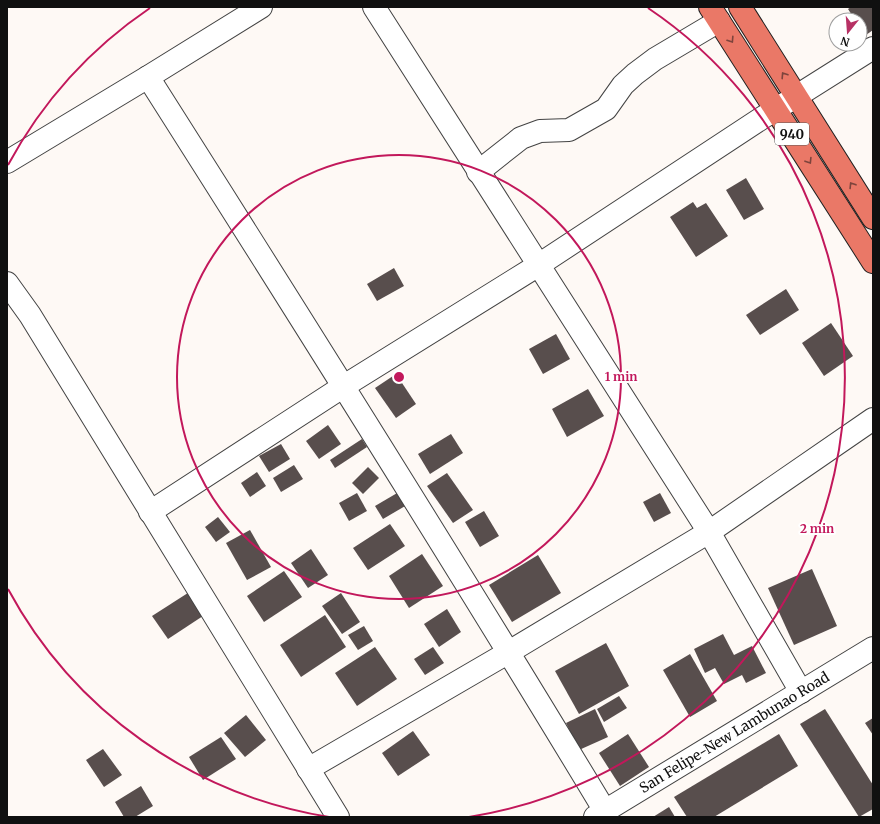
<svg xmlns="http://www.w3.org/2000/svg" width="880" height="824" viewBox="0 0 880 824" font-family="Merriweather,serif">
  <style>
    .building { fill: #584e4d }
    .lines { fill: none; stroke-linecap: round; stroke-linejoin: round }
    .minor-casing { stroke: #434343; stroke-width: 24 }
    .highway-casing { stroke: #212121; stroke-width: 24 }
    .minor { stroke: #fff; stroke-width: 22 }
    .highway { stroke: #ea7867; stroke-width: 22 }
    .oneway { stroke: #7d443c }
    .ring { fill: none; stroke: #c2185b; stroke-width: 2 }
    .labels { text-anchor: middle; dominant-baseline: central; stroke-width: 4; stroke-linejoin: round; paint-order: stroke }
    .shield { fill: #fff; stroke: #585858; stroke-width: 1 }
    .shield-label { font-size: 13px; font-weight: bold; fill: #101010 }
    .street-label { font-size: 14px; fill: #101010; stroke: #fff }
    .centre { fill: #c2185b; stroke: #fff; stroke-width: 2 }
    .ring-label { font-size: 12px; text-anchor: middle; font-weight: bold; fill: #c2185b; stroke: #fff; stroke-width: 4; stroke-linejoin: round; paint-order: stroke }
  </style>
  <rect width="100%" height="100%" fill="#fef9f5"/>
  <g class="building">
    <path d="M851,7h22v23l-7,5 -6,-9v-6h-5l-7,-11z"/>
    <path d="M746,178l18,31 -20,11 -18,-30z"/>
    <path d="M693,202l4,6 9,-5 22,33 -32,21 -26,-40z"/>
    <path d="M394,268l10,18 -27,15 -10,-17z"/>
    <path d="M786,289l13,21 -39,25 -14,-20z"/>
    <path d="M831,323l22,33 -29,20 -22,-33z"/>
    <path d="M556,334l14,25 -27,15 -14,-25z"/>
    <path d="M396,374l20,30 -20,14 -21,-30z"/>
    <path d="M588,389l16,27 -37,21 -15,-28z"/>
    <path d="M328,425l13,19 -22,15 -13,-18z"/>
    <path d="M451,434l12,19 -33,21 -12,-20z"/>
    <path d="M362,439l5,8 -32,21 -5,-8z"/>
    <path d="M281,444l9,15 -21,13 -10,-16z"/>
    <path d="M294,465l9,14 -22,13 -8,-14z"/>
    <path d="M368,467l11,11 -16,16 -11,-11z"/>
    <path d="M257,472l9,14 -16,11 -9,-14z"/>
    <path d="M447,473l26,37 -20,13 -26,-37z"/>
    <path d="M404,489l8,13 -29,17 -8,-13z"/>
    <path d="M357,493l10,18 -18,10 -10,-18z"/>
    <path d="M660,493l11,20 -17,9 -11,-20z"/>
    <path d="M484,511l15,25 -19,11 -15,-25z"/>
    <path d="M218,517l12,15 -14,10 -11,-15z"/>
    <path d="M390,524l15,22 -37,24 -15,-22z"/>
    <path d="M250,530l21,37 -24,13 -21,-37z"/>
    <path d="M311,549l17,26 -20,13 -17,-25z"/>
    <path d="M422,554l21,32 -34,22 -20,-32z"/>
    <path d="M538,555l23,38 -49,29 -23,-37z"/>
    <path d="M812,569l25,57 -43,19 -26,-57z"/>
    <path d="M284,571l18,26 -38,25 -17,-26z"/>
    <path d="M191,591l15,23 -38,25 -16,-23z"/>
    <path d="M341,593l19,29 -18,12 -20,-28z"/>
    <path d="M447,609l14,23 -22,15 -15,-23z"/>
    <path d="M325,615l21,32 -45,30 -21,-32z"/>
    <path d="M364,626l9,15 -15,9 -10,-15z"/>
    <path d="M723,634l11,21 18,-9 14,27 -20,10 -4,-8 -18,9 -9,-16 -10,5 -11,-24z"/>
    <path d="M606,643l23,43 -50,28 -24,-43z"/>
    <path d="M375,647l22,32 -40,27 -22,-33z"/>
    <path d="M433,647l11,16 -19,12 -11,-16z"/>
    <path d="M690,654l27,47 -27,16 -27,-47z"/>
    <path d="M619,696l8,12 -23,14 -7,-13z"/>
    <path d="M595,709l13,28 -29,13 -13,-27z"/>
    <path d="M825,709l48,76v24l-14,8 -59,-93z"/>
    <path d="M246,715l20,25 -21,17 -21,-24z"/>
    <path d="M873,718v17l-8,-12z"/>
    <path d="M413,731l17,24 -32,21 -16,-23z"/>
    <path d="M628,734l21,33 -29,19 -21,-33z"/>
    <path d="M779,734l19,32 -84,51h-27l-13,-20z"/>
    <path d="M221,737l15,22 -33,21 -14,-23z"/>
    <path d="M103,749l19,26 -18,12 -18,-27z"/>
    <path d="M141,786l12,20 -18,11h-11l-9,-15z"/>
    <path d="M669,807l6,10h-22z"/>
  </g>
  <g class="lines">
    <defs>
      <g id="minor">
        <path d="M374,7l335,525 92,160"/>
        <path d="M148,77c155,244 308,487 457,734"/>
        <path d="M7,162l141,-85 113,-70"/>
        <path d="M478,172l43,-34 19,-7 29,-1 37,-21 17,-24 12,-11 20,-15 64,-38"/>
        <path d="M7,283l23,32 308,502"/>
        <path d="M150,512l194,-126 193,-120 225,-148 111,-70"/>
        <path d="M308,769l201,-117 200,-120 164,-113"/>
        <path id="s1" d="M595,817l278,-169"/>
      </g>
      <g id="highway">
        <path d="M710,7l163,255"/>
        <path d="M740,7l133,211"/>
      </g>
    </defs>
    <use href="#minor" class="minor-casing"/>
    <use href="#highway" class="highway-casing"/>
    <use href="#minor" class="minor"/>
    <use href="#highway" class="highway"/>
  </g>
  <defs><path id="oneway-chevron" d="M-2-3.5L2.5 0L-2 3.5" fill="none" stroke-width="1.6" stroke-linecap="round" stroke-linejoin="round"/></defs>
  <g class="oneway">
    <use href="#oneway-chevron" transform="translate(731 40) rotate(57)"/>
    <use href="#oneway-chevron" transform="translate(784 75) rotate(-123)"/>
    <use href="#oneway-chevron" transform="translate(809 161) rotate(58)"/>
    <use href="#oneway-chevron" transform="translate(852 185) rotate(-122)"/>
  </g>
  <g class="ring">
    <circle cx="399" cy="377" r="222"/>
    <path d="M329 817A445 445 0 0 1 8 589M8 165A445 445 0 0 1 150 8M648 8A445 445 0 0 1 469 817"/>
  </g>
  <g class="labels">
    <rect class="shield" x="775" y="123" width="34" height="22" rx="3"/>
    <g class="shield-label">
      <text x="792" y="134">940</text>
    </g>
    <g class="street-label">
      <text stroke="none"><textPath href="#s1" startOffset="163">San Felipe-New Lambunao Road</textPath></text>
    </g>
  </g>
  <circle cx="399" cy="377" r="6" class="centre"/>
  <g class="ring-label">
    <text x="621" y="381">1 min</text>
    <text x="817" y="533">2 min</text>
  </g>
  <rect width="880" height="824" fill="none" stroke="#101010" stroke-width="16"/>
  <g transform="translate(848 32) rotate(197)"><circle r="19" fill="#ffffff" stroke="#9f9f9f"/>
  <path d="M0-3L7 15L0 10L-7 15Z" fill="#b73164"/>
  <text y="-6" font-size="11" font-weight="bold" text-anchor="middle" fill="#101010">N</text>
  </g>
</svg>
